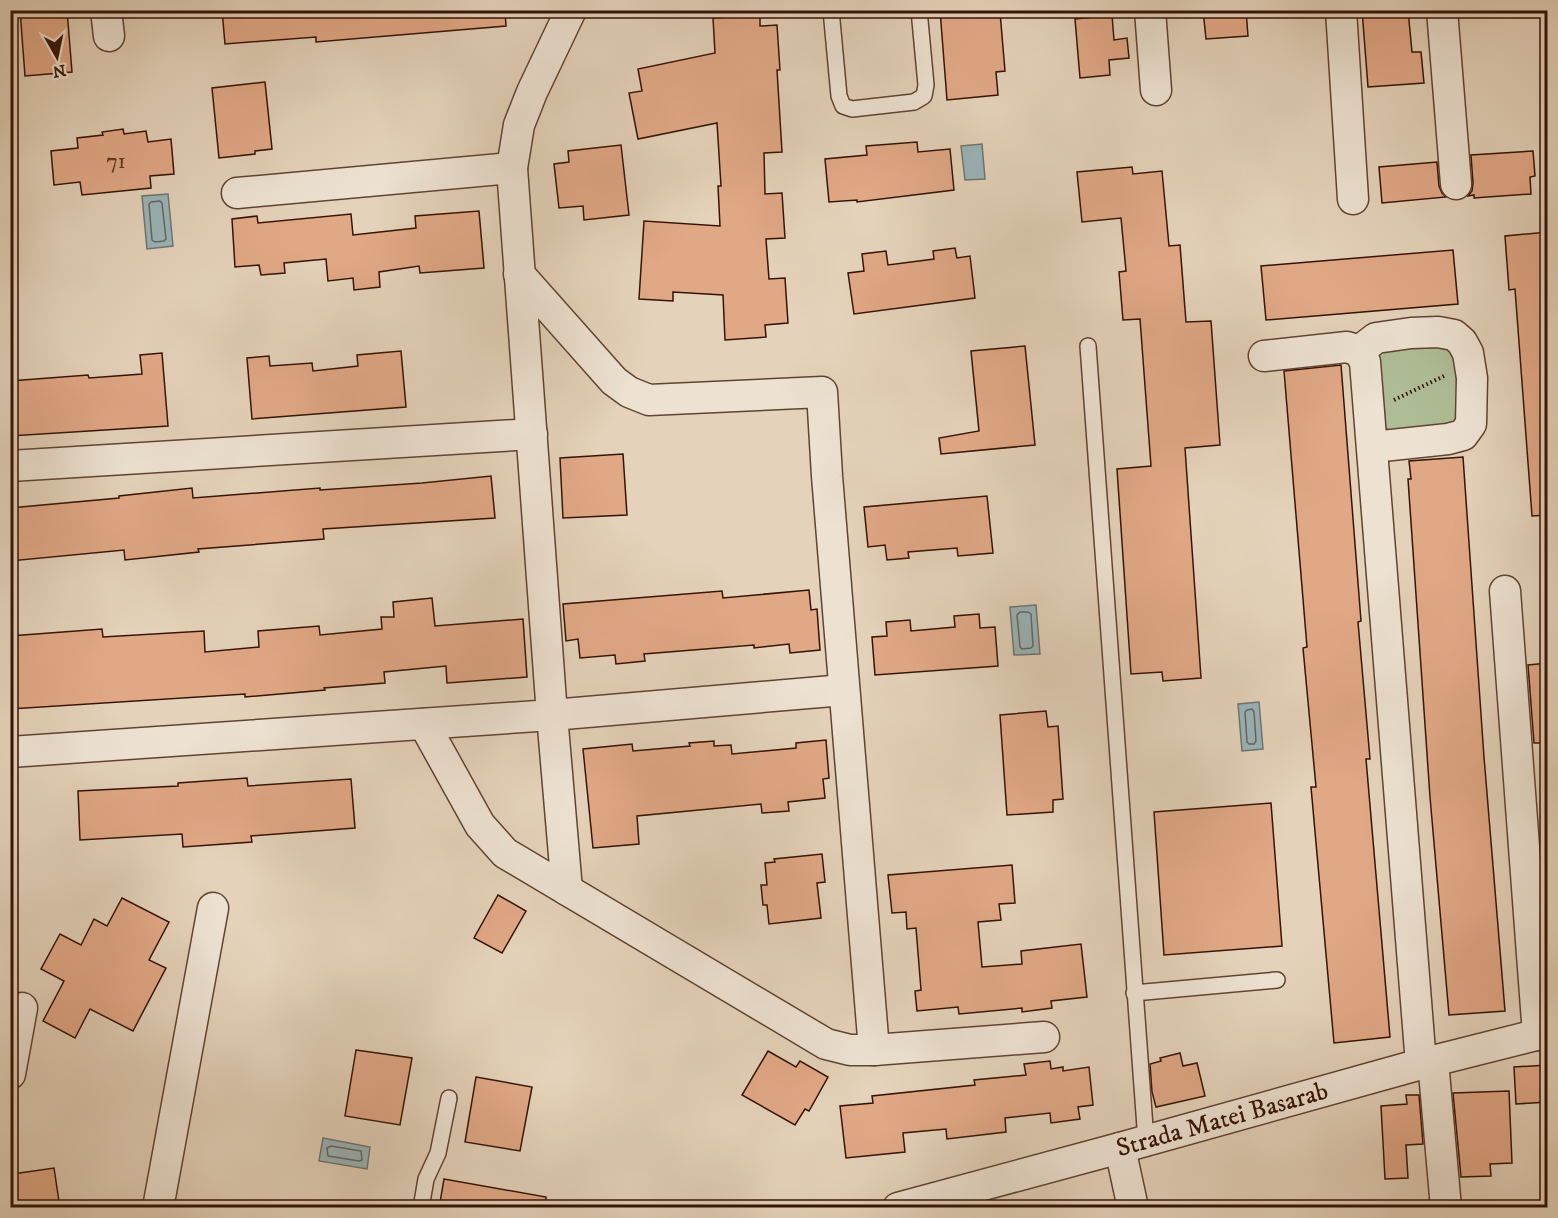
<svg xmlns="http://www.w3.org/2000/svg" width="1558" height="1218" viewBox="0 0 1558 1218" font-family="'IM FELL DW Pica',serif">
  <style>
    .green { fill: #aebd95; stroke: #72684c; stroke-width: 1.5 }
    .water { fill: #99b5b9; stroke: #717471; stroke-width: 1.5 }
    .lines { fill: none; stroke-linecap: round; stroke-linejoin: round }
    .shore { stroke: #67645e; stroke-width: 1.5 }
    .building { fill: #e1a886; stroke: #351304; stroke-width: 1.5 }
    .lane-casing { stroke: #614332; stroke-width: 18 }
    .street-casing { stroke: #614332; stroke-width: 33 }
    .path { stroke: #351304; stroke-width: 4; stroke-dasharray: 1.5 3; stroke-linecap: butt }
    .lane { stroke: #ede2d2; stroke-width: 15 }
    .street { stroke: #ede2d2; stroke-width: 30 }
    .labels { text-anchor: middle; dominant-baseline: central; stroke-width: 6; stroke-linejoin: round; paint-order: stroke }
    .number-label { font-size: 22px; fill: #603824 }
    .street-label { font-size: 26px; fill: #351304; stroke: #ede2d2 }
  </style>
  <rect width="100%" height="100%" fill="#e4d2ba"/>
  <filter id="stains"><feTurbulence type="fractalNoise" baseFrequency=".00333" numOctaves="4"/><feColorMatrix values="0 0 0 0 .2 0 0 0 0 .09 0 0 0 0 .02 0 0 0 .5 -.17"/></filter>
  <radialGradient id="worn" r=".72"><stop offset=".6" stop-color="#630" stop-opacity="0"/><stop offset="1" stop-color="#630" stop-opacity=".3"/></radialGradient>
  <path class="green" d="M1441,346l13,6 6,60 -3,9 -9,6 -58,4 -5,-4 -4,-7 -6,-59 5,-8 7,-3z"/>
  <g class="water">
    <path d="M982,144l3,35 -20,1 -4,-34z"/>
    <path d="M168,194l5,52 -26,3 -5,-53z"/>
    <path d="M1036,605l4,49 -26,1 -4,-48z"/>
    <path d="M1259,702l4,47 -21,2 -4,-47z"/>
    <path d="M323,1138l47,9 -3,22 -48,-8z"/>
  </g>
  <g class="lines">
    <g class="shore">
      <path d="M160,201l2,2 4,36 -2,2 -9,1 -3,-2 -3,-36 2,-2z"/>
      <path d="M1020,612h8l3,2 2,32 -2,2 -9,1 -2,-2 -3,-32z"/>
      <path d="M1247,710l5,-1 2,3 2,29 -2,3h-5l-2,-2 -2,-30z"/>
      <path d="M331,1146l30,5 1,9 -3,1 -31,-5 -1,-8z"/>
    </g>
  </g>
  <g class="building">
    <path d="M20,10h47l5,62 -47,4z"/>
    <path d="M222,10h283l1,16 -190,16v-5l-91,7z"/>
    <path d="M940,10l60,2 5,59 -9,1 2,23 -51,5z"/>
    <path d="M1203,10h43l2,26 -42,3z"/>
    <path d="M1362,10h46l4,42h9l3,31 -56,4z"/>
    <path d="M760,15v11l17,-1 3,45h-3l5,82 -18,1 1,41 17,-1 3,45 -19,1 3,40 16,-1 3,45 -23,2 1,12 -41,3 -2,-45 -50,-3v9l-34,-2 5,-78 76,5 -2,-40h3l-4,-63 -79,16 -9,-46 13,-2 -4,-22 77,-16 -2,-35z"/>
    <path d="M1112,15l2,25 13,-2 2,20 -20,2 1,15 -30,3 -5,-59z"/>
    <path d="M265,82l7,67 -17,2v3l-36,4 -7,-70z"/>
    <path d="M123,129l1,5 22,-3 2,11 23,-3 3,35 -24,2 1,12 -69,7 -2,-13 -26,3 -3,-34 27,-3 -1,-10 26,-3 -1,-3z"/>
    <path d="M917,142l1,10 32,-3 4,41 -97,12v-2l-28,2 -4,-43 42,-4 -1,-9z"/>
    <path d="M621,145l8,70 -45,5 -1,-14 -24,2 -5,-44 15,-2 -1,-11z"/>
    <path d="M1533,151l2,25 -5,1 1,17 -57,4v-3l-6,1 4,-5 1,-8 -2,-28z"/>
    <path d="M1437,162l2,24 3,7 4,4 -64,6 -3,-36z"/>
    <path d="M1132,167l1,7 29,-3 7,75 11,-1 6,77 25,-1 9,124 -35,3 16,230 -38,3 -1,-9 -31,2 -14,-205 34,-3 -11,-147 -17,1 -4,-48 7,-1 -5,-53 -39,4 -5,-50z"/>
    <path d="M479,211l5,57 -64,5 -1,-7 -40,6 1,15 -26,3 -1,-12 -25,3 -2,-22 -42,4 1,10 -24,2 -2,-10 -24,2 -3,-48 25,-3 1,7 93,-9 2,21 63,-7 -1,-12z"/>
    <path d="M1548,232v283l-16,1 -17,-227 -6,1 -4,-54z"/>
    <path d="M955,248l2,10 13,-2 5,42 -121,16 -6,-41 16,-2 -2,-17 24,-3 2,14 46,-6 -1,-8z"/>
    <path d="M1453,250l5,54 -192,16 -5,-54z"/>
    <path d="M1025,346l10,99 -94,9 -2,-16 40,-7 -8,-80z"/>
    <path d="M401,351l5,56 -154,12 -5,-61 22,-2 1,10 42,-3 1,8 45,-5 -1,-11z"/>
    <path d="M162,353l6,73 -158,10v-55l78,-6 1,3 53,-4 -2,-19z"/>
    <path d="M1341,365l20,256 -3,1 12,137h-4l24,278 -56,6 -23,-256h5l-13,-139 4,-1 -23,-276z"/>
    <path d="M623,454l4,61 -64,3 -3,-60z"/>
    <path d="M1463,457l21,300 21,254 -56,4 -19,-218 -22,-318h3l-2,-18z"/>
    <path d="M491,476l4,42 -172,11 1,10 -126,10 1,3 -74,8 -1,-10 -114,11v-53l109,-10v-2l73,-8 1,10 127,-10v2l102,-7z"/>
    <path d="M987,496l6,57 -35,3 -1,-8 -49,4 1,6 -22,2 -2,-15 -17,2 -4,-40z"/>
    <path d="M809,590l2,20 6,-1 3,41 -30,3 -1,-9 -35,4v-3l-110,9 1,7 -29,3 -1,-9 -35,3 -2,-19 -12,2 -3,-37 159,-13 1,7z"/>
    <path d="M432,598l3,28 88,-7 4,58 -80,6 -1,-17 -62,6 1,11 -61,5 1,2 -80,7v-3l-235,15v-73l92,-7 1,8 101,-6 1,21 54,-5 -1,-16 61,-5 1,9 62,-6 -1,-12h13l-1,-15z"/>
    <path d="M979,614l1,14 15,-1 3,39 -123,9 -3,-38 15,-1 -1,-14 24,-2 1,11 44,-4 -1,-11z"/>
    <path d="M1548,663v80h-14l-6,-78z"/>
    <path d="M1046,711l2,16 10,-1 5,73 -10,1v12l-46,3 -7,-100z"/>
    <path d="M826,740l3,38 -6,1 2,19 -37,4 1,9 -27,2 -1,-9 -124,12 2,28 -46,4 -10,-99 49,-5 1,7 57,-5 -1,-3 25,-2v5l17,-1 1,9 64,-6v-5z"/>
    <path d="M247,778l1,8 103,-7 4,49 -104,8 1,6 -69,5 -1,-13 -102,6 -2,-49 100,-5v-3z"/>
    <path d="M1271,803l11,143 -118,9 -10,-143z"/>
    <path d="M822,854l3,28 -8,1 4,35 -52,6 -2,-19h-4l-2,-20h6l-2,-22 10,-1 -1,-3z"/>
    <path d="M1012,865l3,38 -16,1 2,16 -23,2 4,45 40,-3 -1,-13 60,-7 6,53 -36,4 1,7 -30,4v-4l-63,6 -1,-7 -41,4 -2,-20 6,-1 -5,-62 -9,1 -1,-17 -14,1 -4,-38z"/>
    <path d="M498,895l28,16 -24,42 -28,-15z"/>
    <path d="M122,898l47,24 -20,38 17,8 -33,63 -43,-22 -15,29 -32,-17 21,-40 -23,-12 19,-35 21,11 13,-26 13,7z"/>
    <path d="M356,1050l56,8 -12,67 -55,-9z"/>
    <path d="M768,1051l28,16 4,-6 28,16 -19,34 -4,-2 -10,16 -53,-30z"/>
    <path d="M1180,1053l3,13 14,-3 8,33 -49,11 -4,-15 -2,-28 11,-3 -1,-3z"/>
    <path d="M1050,1061l1,8 12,-2v4l26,-4 4,38 -15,2 2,12 -29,4 -1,-10 -45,5 1,14 -59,7 -1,-10 -43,4 2,19 -59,6 -6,-52 33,-3 -1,-7 103,-11 -1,-5 52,-5 -2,-11z"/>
    <path d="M1548,1065v37l-32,2 -2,-37z"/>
    <path d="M476,1077l56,10 -12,64 -55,-9z"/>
    <path d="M1509,1091l3,72 -22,1 1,12 -30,1 -8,-84z"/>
    <path d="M1406,1095h13l4,49 -17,1 2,33 -23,1 -4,-73 26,-2z"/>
    <path d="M54,1168l6,40h-42l-5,-34z"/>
    <path d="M444,1179l102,18 -1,11h-106z"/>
  </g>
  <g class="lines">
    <defs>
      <g id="lane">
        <path d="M831,10l8,86 4,10 9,3 62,-7 10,-6 2,-11 -7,-75"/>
        <path d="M1088,346l58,795"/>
        <path d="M1134,993l143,-13"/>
        <path d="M421,1208l5,-29 12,-26 11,-55"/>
      </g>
      <g id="street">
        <path d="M106,10l3,26"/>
        <path d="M1150,10l6,80"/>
        <path d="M1341,10l12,189"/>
        <path d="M1442,10l14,174"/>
        <path d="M237,193l275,-25"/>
        <path d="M519,274l95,107 15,11 20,8 173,-8 5,84 47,574"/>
        <path d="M1359,351l17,-13 35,-5 27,-1 16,3 8,7 6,11 4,25 -1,46 -8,11 -15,4 -75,8"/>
        <path d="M1264,356l83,-9 12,4 6,11 56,702"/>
        <path d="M10,466l522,-32"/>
        <path d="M1505,591l33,444"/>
        <path d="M424,724l56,101 25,28 321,191 24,6h24l170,-13"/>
        <path d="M10,752l542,-37 292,-25"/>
        <path d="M567,890l-15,-175 -40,-547 7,-43 13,-33 39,-82"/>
        <path d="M1433,1061l13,147"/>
        <path d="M10,1074l12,-66"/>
        <path d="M1120,1148l13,60"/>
        <path d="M158,1208l55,-300"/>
        <path id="s1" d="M898,1208l222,-60 301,-84 127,-32"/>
      </g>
    </defs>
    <use href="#lane" class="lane-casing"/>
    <use href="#street" class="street-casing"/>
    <path class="path" d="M1394,400l50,-24"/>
    <use href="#lane" class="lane"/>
    <use href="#street" class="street"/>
  </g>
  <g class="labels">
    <g class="number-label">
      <text x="116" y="161">71</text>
    </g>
    <g class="street-label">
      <text stroke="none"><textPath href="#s1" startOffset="336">Strada Matei Basarab</textPath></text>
    </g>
  </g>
  <rect width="1558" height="1218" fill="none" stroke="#e4d2ba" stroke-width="36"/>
  <rect x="12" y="12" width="1534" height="1194" fill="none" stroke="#351304" stroke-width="3"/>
  <rect x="18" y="18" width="1522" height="1182" fill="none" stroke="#351304" stroke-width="1.5"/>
  <g transform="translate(57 57) rotate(171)" stroke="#ede2d2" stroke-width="4.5" paint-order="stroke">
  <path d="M0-4.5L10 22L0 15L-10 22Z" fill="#351304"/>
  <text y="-9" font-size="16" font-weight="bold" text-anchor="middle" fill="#351304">N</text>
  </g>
  <rect width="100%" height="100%" filter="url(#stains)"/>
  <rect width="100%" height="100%" fill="url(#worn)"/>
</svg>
